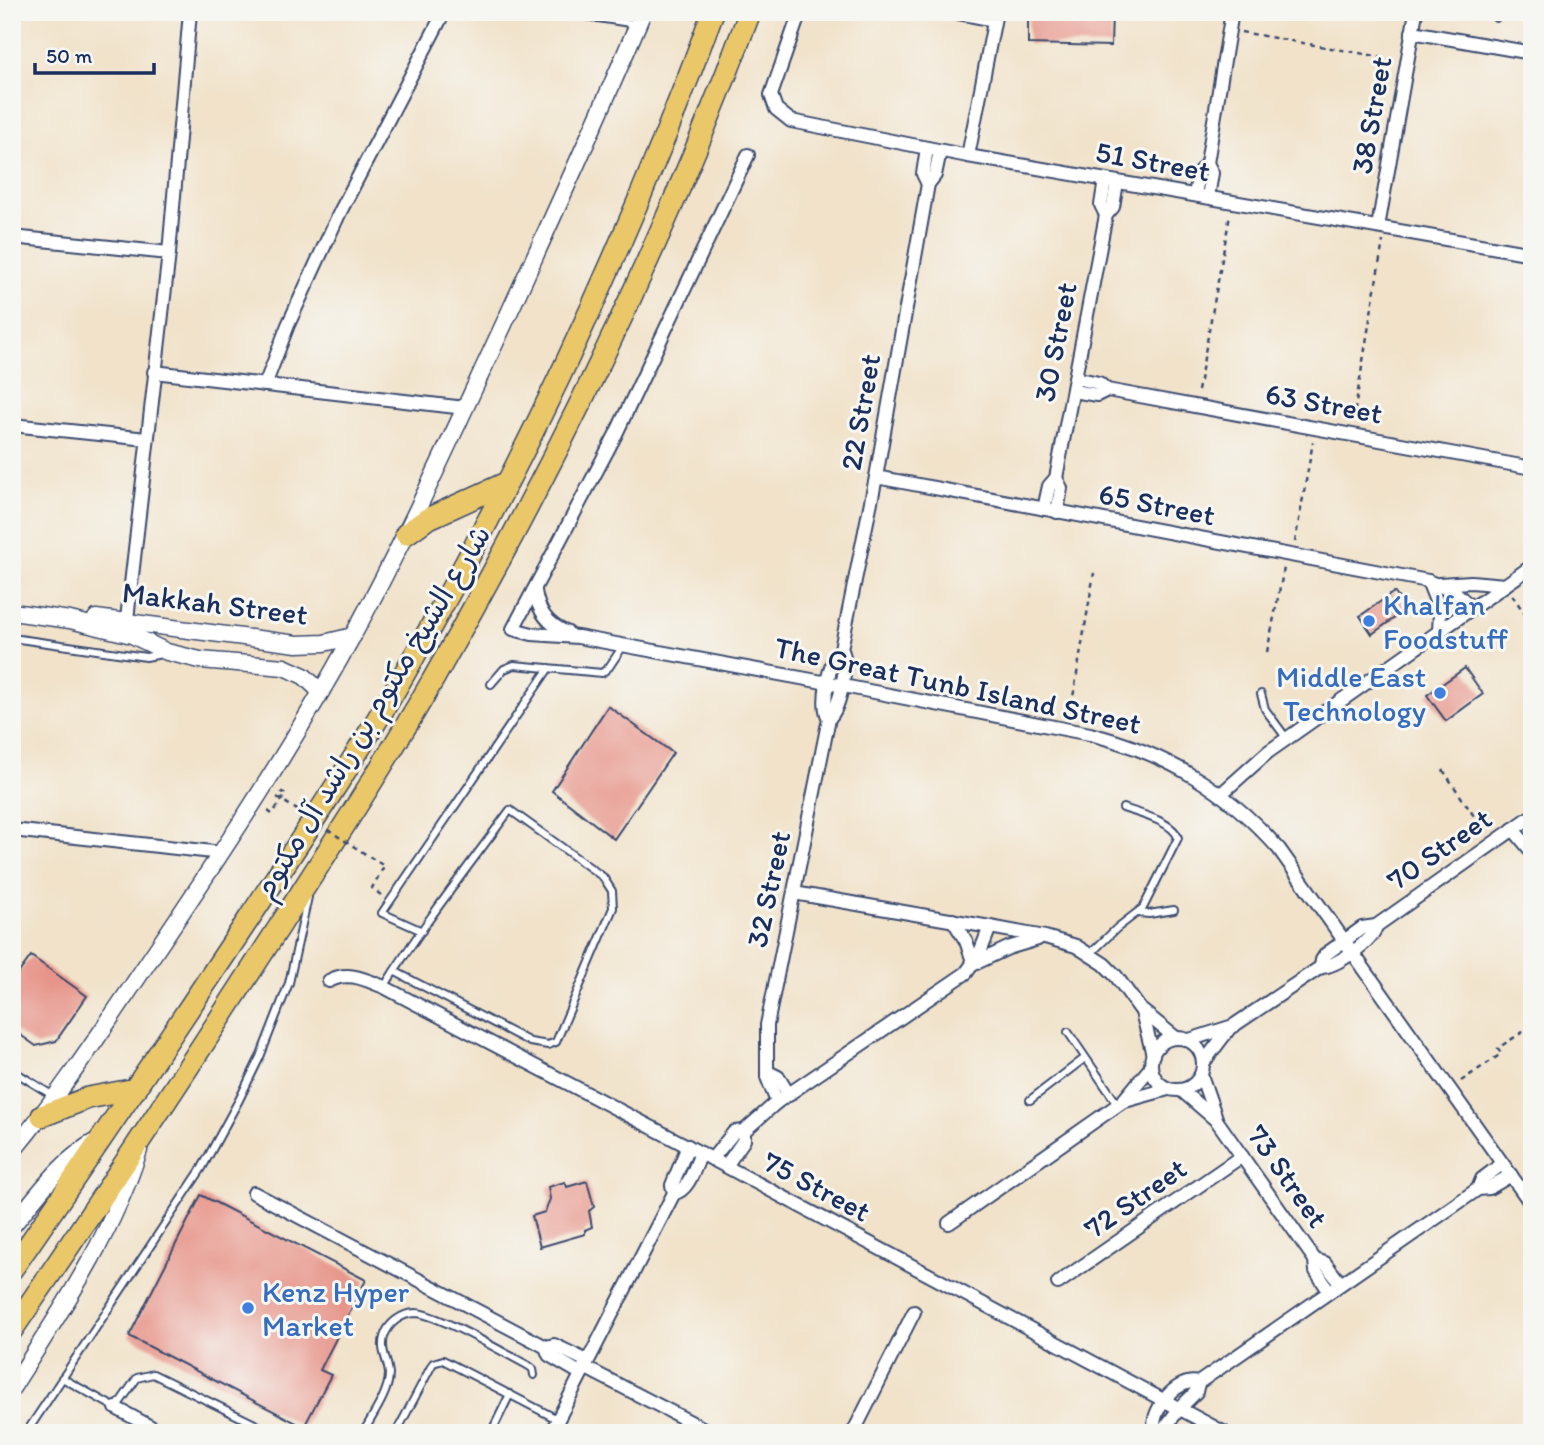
<svg xmlns="http://www.w3.org/2000/svg" width="1544" height="1445" viewBox="0 0 1544 1445" font-family="Itim,'Playpen Sans Arabic',sans-serif">
  <style>
    .building { fill: #e7958a }
    .lines { fill: none; stroke-linecap: round; stroke-linejoin: round }
    .service-casing { stroke: #3b4a6e; stroke-width: 10 }
    .minor-casing { stroke: #3b4a6e; stroke-width: 16 }
    .tertiary-casing { stroke: #3b4a6e; stroke-width: 19 }
    .primary-casing { stroke: #3b4a6e; stroke-width: 24 }
    .path { stroke: #3b4a6e; stroke-width: 2.5; stroke-dasharray: 5 5; stroke-linecap: butt }
    .service { stroke: #fff; stroke-width: 6 }
    .minor { stroke: #fff; stroke-width: 12 }
    .tertiary { stroke: #fff; stroke-width: 16 }
    .primary { stroke: #eac769; stroke-width: 21 }
    .path-bridge { stroke: #3b4a6e; stroke-width: 2.5; stroke-dasharray: 5 5; stroke-linecap: butt }
    .shop-dot { fill: #3f7fe0; stroke: #f6f6f2; stroke-width: 2.5 }
    .labels { text-anchor: middle; dominant-baseline: central; stroke-width: 6; stroke-linejoin: round; paint-order: stroke }
    .street-label { font-size: 30px; fill: #1b2f5e; stroke: #f6f6f2 }
    .shop-label { font-size: 30px; fill: #366cbe; stroke: #f6f6f2; text-anchor: start }
  </style>
  <rect width="100%" height="100%" fill="#f6f6f2"/>
  <filter id="ink" filterUnits="userSpaceOnUse"><feTurbulence type="fractalNoise" baseFrequency=".0143" numOctaves="2"/><feDisplacementMap in="SourceGraphic" scale="14" xChannelSelector="R" yChannelSelector="G"/><feConvolveMatrix kernelMatrix="1 2 1 2 8 2 1 2 1" color-interpolation-filters="sRGB"/></filter>
  <filter id="wash" filterUnits="userSpaceOnUse"><feTurbulence type="fractalNoise" baseFrequency=".00686" numOctaves="4" result="noise"/><feDisplacementMap in="SourceGraphic" scale="28" xChannelSelector="R" yChannelSelector="G"/><feGaussianBlur stdDeviation="1.57" result="paint"/><feColorMatrix in="noise" values="0 0 0 0 0 0 0 0 0 0 0 0 0 0 0 0 0 1.4 0 .05"/><feComposite in="paint" operator="in"/></filter>
  <g filter="url(#wash)">
    <rect width="100%" height="100%" fill="#f1e2c9"/>
    <g id="blocks">
      <g class="building">
        <path d="M1028,12h84l-1,34 -83,-2z"/>
        <path d="M1394,592l13,17 -35,25 -12,-18z"/>
        <path d="M1465,668l18,26 -37,27 -19,-26z"/>
        <path d="M608,706l65,47 -59,86 -62,-48z"/>
        <path d="M31,956l56,40 -31,45 -20,5 -24,-17v-47z"/>
        <path d="M587,1181l7,26 -5,4 3,16 -7,3v4l-45,13 -8,-31 13,-4 5,-13 -2,-12 17,-5 2,5z"/>
        <path d="M201,1195l165,85 -46,90 11,5 -27,52 -175,-91z"/>
      </g>
    </g>
  </g>
  <g filter="url(#ink)">
    <use href="#blocks" fill-opacity="0" stroke="#3b4a6e" stroke-width="2"/>
    <g class="lines">
      <defs>
        <g id="service">
          <path d="M560,12l76,12"/>
          <path d="M938,12l56,11"/>
          <path d="M1496,18l1,-6"/>
          <path d="M12,638l134,19 16,-3"/>
          <path d="M491,684l13,-15 10,-4 88,8 7,-6 14,-21"/>
          <path d="M1261,694l4,15 22,30"/>
          <path d="M1138,913l11,1 25,-4"/>
          <path d="M422,931l-40,-18 167,-245"/>
          <path d="M1090,954l27,-26 26,-20 35,-70c-4,-16 -40,-25 -55,-30"/>
          <path d="M12,968l1,-1"/>
          <path d="M384,987c38,-61 83,-119 126,-177l93,67 9,14 1,17 -57,134 -8,3 -18,-3 -136,-71"/>
          <path d="M1068,1032l50,73"/>
          <path d="M12,1070l43,27"/>
          <path d="M1030,1100l55,-42"/>
          <path d="M62,1378l54,30 21,-30 16,-4 120,59"/>
          <path d="M366,1428l9,5"/>
          <path d="M26,1433l176,-265 37,-68 21,-43 29,-74 19,-86"/>
          <path d="M363,1433c9,-17 26,-40 26,-59 -1,-14 -9,-23 -5,-37 4,-14 18,-24 32,-24 22,1 90,41 113,53l4,3 1,6"/>
          <path d="M396,1433l37,-70 10,-3 114,59"/>
          <path d="M491,1433l19,-39"/>
        </g>
        <g id="minor">
          <path d="M800,12l-29,83 5,14 15,12 177,35 564,98"/>
          <path d="M1412,32l120,21"/>
          <path d="M927,148l-4,26 5,10"/>
          <path d="M748,155l-133,281 -102,193 19,5 46,3 250,46 262,51c76,19 137,56 189,115l253,356"/>
          <path d="M968,156l28,-144"/>
          <path d="M1207,163l5,10 -4,24"/>
          <path d="M1105,180l-4,25 5,10"/>
          <path d="M1195,195l4,-23 8,-9 25,-151"/>
          <path d="M1378,227l38,-215"/>
          <path d="M12,237l157,16"/>
          <path d="M154,372l311,36"/>
          <path d="M1075,378l24,5 8,7 425,78"/>
          <path d="M265,385l23,-60 52,-113 104,-200"/>
          <path d="M1073,391l24,4 10,-5"/>
          <path d="M12,425l135,14"/>
          <path d="M876,477l552,104 28,12 16,15"/>
          <path d="M1056,478l5,10 -4,24"/>
          <path d="M1044,509l5,-23 7,-8 50,-263 7,-8 4,-25"/>
          <path d="M1428,581l12,30 -1,21"/>
          <path d="M1439,584l32,-2 34,3"/>
          <path d="M535,591c3,21 13,34 33,42"/>
          <path d="M126,628l43,-375 21,-241"/>
          <path d="M829,718c-9,-13 0,-58 12,-69l35,-172 52,-293 7,-9 5,-24"/>
          <path d="M1221,794l47,-42 264,-186"/>
          <path d="M1513,829l19,23"/>
          <path d="M12,830l210,23"/>
          <path d="M794,893l196,34 55,10 31,9 28,18 12,12 24,33 36,29"/>
          <path d="M953,920l13,21 8,23"/>
          <path d="M974,964l34,-16 30,-9"/>
          <path d="M1321,967l1,-7 4,-6 36,-26 14,-2 156,-110"/>
          <path d="M329,981c19,-11 37,-1 55,6l328,172 513,274"/>
          <path d="M1142,1012l11,43"/>
          <circle cx="1177" cy="1064" r="26"/>
          <path d="M1189,1040l44,-14 88,-59c15,0 52,-26 55,-41"/>
          <path d="M1204,1062l25,-33"/>
          <path d="M768,1072l10,5 11,18"/>
          <path d="M1201,1075l15,43"/>
          <path d="M1181,1090l36,31 98,139 1,11 13,20"/>
          <path d="M1125,1101l43,-12"/>
          <path d="M777,1102l-10,-25v-52l62,-307c11,-10 21,-56 12,-69"/>
          <path d="M712,1159l22,-27 10,-1 33,-29 189,-129 13,-18 11,-28"/>
          <path d="M726,1166l18,-26v-9"/>
          <path d="M1478,1189l4,-10 20,-15"/>
          <path d="M254,1193l292,154 8,-2 33,16"/>
          <path d="M674,1193c15,-2 21,-27 27,-40"/>
          <path d="M949,1223l173,-121 29,-35"/>
          <path d="M1315,1260l10,3 15,20"/>
          <path d="M1058,1283l184,-127"/>
          <path d="M546,1347l3,8 31,18"/>
          <path d="M584,1367l128,66"/>
          <path d="M116,1408l46,25"/>
          <path d="M1155,1432l9,-3 15,-20 17,-17 2,-9"/>
          <path d="M551,1433l123,-240 -2,-8 16,-39"/>
          <path d="M853,1433l61,-121"/>
          <path d="M1155,1433c-7,-20 21,-56 43,-50l280,-194 11,-1 22,-13"/>
        </g>
        <g id="tertiary">
          <path d="M12,612l58,8 62,15 35,17 33,8 84,7 20,9 17,16"/>
          <path d="M96,618l201,26 27,-1 29,-7"/>
          <path d="M12,1152c55,-66 101,-138 149,-209 67,-99 133,-200 191,-306 56,-102 103,-208 152,-313 47,-103 95,-207 139,-312"/>
          <path d="M12,1226c26,-31 50,-67 86,-86"/>
          <path d="M12,1388c48,-76 100,-152 127,-238"/>
        </g>
        <g id="primary">
          <path d="M406,534l21,-15 79,-36"/>
          <path d="M42,1116l46,-18 48,-9"/>
          <path d="M12,1269c80,-115 158,-232 236,-349 54,-82 110,-165 159,-251 120,-210 222,-430 306,-657"/>
          <path d="M12,1330c92,-134 181,-269 269,-406 52,-81 105,-162 153,-246 122,-213 230,-436 316,-666"/>
        </g>
      </defs>
      <use href="#service" class="service-casing"/>
      <use href="#minor" class="minor-casing"/>
      <use href="#tertiary" class="tertiary-casing"/>
      <use href="#primary" class="primary-casing"/>
      <g class="path">
        <path d="M1241,32l152,27"/>
        <path d="M1198,391l32,-176"/>
        <path d="M1353,421l30,-180"/>
        <path d="M1295,542l18,-100"/>
        <path d="M1512,595l20,29"/>
        <path d="M1267,652l17,-84"/>
        <path d="M1070,715l24,-142"/>
        <path d="M1443,770l43,64"/>
        <path d="M268,811l4,3 14,-20 -6,-3"/>
        <path d="M381,895l-9,-7 12,-22"/>
        <path d="M1461,1081l40,-27 -3,-6 34,-22"/>
      </g>
      <use href="#service" class="service"/>
      <use href="#minor" class="minor"/>
      <use href="#tertiary" class="tertiary"/>
      <use href="#primary" class="primary"/>
      <path class="path-bridge" d="M277,797l107,69"/>
    </g>
  </g>
  <g class="shop-dot">
    <circle cx="1369" cy="621" r="7"/>
    <circle cx="1440" cy="693" r="7"/>
    <circle cx="248" cy="1308" r="7"/>
  </g>
  <g class="labels">
    <g class="street-label">
      <text transform="translate(1371 115) rotate(-80)">38 Street</text>
      <text transform="translate(1153 161) rotate(10)">51 Street</text>
      <text transform="translate(1055 342) rotate(-79)">30 Street</text>
      <text transform="translate(1324 403) rotate(10)">63 Street</text>
      <text transform="translate(860 412) rotate(-80)">22 Street</text>
      <text transform="translate(1157 504) rotate(11)">65 Street</text>
      <text transform="translate(215 603) rotate(7)">Makkah Street</text>
      <text transform="translate(958 685) rotate(12)">The Great Tunb Island Street</text>
      <text transform="translate(372 712) rotate(-59)">شارع الشيخ مكتوم بن راشد آل مكتوم</text>
      <text transform="translate(1439 849) rotate(-35)">70 Street</text>
      <text transform="translate(768 889) rotate(-78)">32 Street</text>
      <text transform="translate(1288 1176) rotate(55)">73 Street</text>
      <text transform="translate(817 1186) rotate(28)">75 Street</text>
      <text transform="translate(1135 1198) rotate(-35)">72 Street</text>
    </g>
    <g class="shop-label">
      <text x="1383" y="604">Khalfan<tspan x="1383" dy="34">Foodstuff</tspan></text>
      <text x="1426" y="676" text-anchor="end">Middle East<tspan x="1426" dy="34">Technology</tspan></text>
      <text x="262" y="1291">Kenz Hyper<tspan x="262" dy="34">Market</tspan></text>
    </g>
  </g>
  <rect width="1544" height="1445" fill="none" stroke="#f6f6f2" stroke-width="42"/>
  <path d="M35 63v10h119v-10" fill="none" stroke="#1b2f5e" stroke-width="3.5"/>
  <text x="46" y="63" font-size="21" fill="#1b2f5e" stroke="#f6f6f2" stroke-width="5" paint-order="stroke">50 m</text>
</svg>
